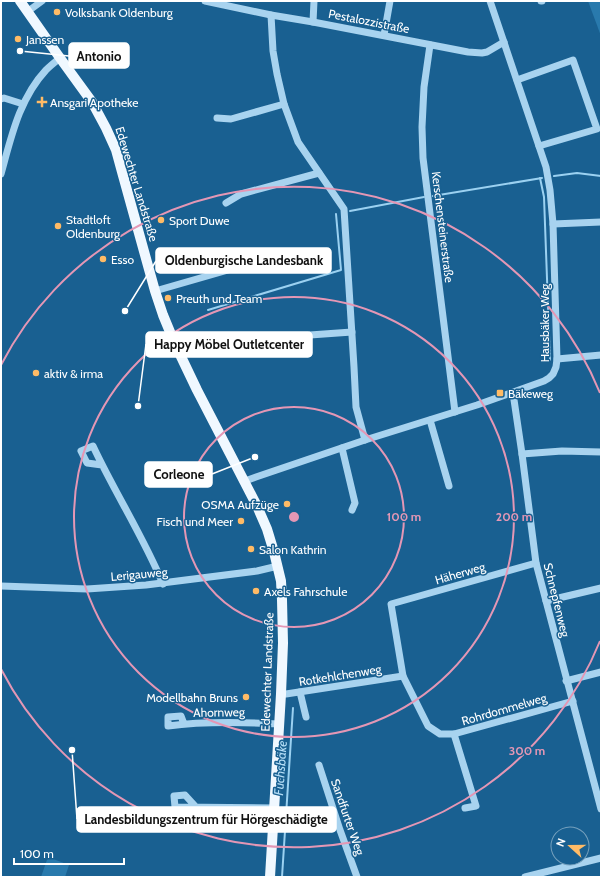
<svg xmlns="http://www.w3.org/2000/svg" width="602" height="878" viewBox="0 0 602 878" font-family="Cabin,sans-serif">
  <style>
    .green { fill: #297aad }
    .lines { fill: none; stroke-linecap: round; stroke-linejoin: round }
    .stream { stroke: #9bd1f1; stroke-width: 2 }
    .minor { stroke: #a8d3ef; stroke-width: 7 }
    .major { stroke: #f0f8ff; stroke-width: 10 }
    .ring { fill: none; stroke: #e497b5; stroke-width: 2 }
    .poi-dot { fill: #fb6; stroke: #196091; stroke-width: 1.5 }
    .labels { text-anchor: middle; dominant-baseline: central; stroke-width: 3; stroke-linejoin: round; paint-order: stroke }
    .poi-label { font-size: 12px; fill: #fff; stroke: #196091; text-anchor: start }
    .street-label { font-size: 12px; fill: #fff; stroke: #196091 }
    .water-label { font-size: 13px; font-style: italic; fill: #b4ddf6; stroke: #196091 }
    .centre { fill: #e497b5; stroke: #196091; stroke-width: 2 }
    .ring-label { font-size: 12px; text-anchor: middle; font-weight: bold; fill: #e497b5; stroke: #196091; stroke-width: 3; stroke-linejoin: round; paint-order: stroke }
    .leader { fill: none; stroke: #fff; stroke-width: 1.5 }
    .callout-dot { fill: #fff; stroke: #196091; stroke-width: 1.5 }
    .callout { fill: #fff; stroke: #fff; stroke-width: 1.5 }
    .callout-label { font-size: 13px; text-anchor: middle; font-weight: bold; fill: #111 }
  </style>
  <rect width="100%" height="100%" fill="#196091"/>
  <g class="green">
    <path d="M588,1h13v35z"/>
    <path d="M48,857l21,8 -4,12h-24z"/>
  </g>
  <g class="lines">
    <g class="stream">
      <path d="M554,176l23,-3 24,3"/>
      <path d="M540,178l4,19 6,163"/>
      <path d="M433,196l109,-18"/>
      <path d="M350,211l74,-14"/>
      <path d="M208,310l133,-40 -5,-56"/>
      <path d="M282,877l11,-169"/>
    </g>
    <g class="minor">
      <path d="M205,1l66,14 42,7 155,30 14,1 5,-1 17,-10"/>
      <path d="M541,1h1"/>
      <path d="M27,12l15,-11"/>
      <path d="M271,15l2,36 4,23 7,30 14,38 46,67 10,158 2,40 9,33"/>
      <path d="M313,22l1,-21"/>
      <path d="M384,35l6,-34"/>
      <path d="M430,45l-6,42 -2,40 1,31 32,254"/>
      <path d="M517,80l56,-20 24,69 -58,17"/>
      <path d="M1,99l3,-1 19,6"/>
      <path d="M217,118l14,1 53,-15"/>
      <path d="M1,174c10,-36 18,-75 45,-104 4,-4 9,-8 14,-12"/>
      <path d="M226,203l15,-9 78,-21"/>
      <path d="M553,224l48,-2"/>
      <path d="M155,291l80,-23 6,-14"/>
      <path d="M302,340l8,-5 42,-3"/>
      <path d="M557,359l44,-4"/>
      <path d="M513,393l9,61 14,109 65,246"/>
      <path d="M430,420l19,66"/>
      <path d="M342,448l13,55 -3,7"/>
      <path d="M522,454l40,-3 39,1"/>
      <path d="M102,465l-15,-2 -6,-12 12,-5c22,47 50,90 70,138"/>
      <path d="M245,481l11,-4 109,-37 112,-35 67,-24 5,-3 4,-4 3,-7 1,-8 -4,-135 -3,-34 -4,-23 -56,-166"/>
      <path d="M536,563l-145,41 12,72 25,50 12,8h14l119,-33"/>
      <path d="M1,586l86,3 59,-4 111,-14 21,-5"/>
      <path d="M546,601l55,-13"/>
      <path d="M566,681l35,-9"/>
      <path d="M300,692l6,25"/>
      <path d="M281,694h5l117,-18"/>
      <path d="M184,724l-3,-8 -13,1v9c37,-5 74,-4 111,-2"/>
      <path d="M454,734l22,72 -11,2"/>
      <path d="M319,765l21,65 17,47"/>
      <path d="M196,807l-11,-12 -11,1 1,11 99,1"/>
      <path d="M525,877l76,-19"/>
    </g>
    <path class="major" d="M20,1l40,57 32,44 14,26 10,22 6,22 33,119 8,24 12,29 22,46 60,116 10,23 7,23 7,29 1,19 1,43 -2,51 -11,183"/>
  </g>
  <g class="ring">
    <circle cx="294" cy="517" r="110"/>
    <circle cx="294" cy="517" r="220"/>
    <path d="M600 641A330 330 0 0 1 1 669M1 365A330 330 0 0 1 600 393"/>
  </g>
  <g class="poi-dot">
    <circle cx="57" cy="12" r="4"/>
    <circle cx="18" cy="39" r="4"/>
    <path d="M40 96h4v4h4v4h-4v4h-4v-4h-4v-4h4z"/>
    <circle cx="161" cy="220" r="4"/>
    <circle cx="58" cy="226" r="4"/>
    <circle cx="103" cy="259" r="4"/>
    <circle cx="168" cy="298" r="4"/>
    <circle cx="36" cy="373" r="4"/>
    <rect x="496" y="389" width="8" height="8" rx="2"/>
    <circle cx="287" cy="504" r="4"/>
    <circle cx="241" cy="521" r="4"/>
    <circle cx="251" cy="549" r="4"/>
    <circle cx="256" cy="591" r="4"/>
    <circle cx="246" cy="697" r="4"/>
  </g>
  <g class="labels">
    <g class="poi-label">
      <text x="65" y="12">Volksbank Oldenburg</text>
      <text x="26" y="39">Janssen</text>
      <text x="50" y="102">Ansgari Apotheke</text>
      <text x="66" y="219">Stadtloft<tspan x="66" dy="14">Oldenburg</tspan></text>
      <text x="169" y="220">Sport Duwe</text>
      <text x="111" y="259">Esso</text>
      <text x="176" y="298">Preuth und Team</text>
      <text x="44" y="373">aktiv &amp; irma</text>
      <text x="508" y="393">Bäkeweg</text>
      <text x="279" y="504" text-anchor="end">OSMA Aufzüge</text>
      <text x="233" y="521" text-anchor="end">Fisch und Meer</text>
      <text x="259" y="549">Salon Kathrin</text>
      <text x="264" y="591">Axels Fahrschule</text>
      <text x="238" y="697" text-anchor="end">Modellbahn Bruns</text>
    </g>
    <g class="street-label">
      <text transform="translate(369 21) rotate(11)">Pestalozzistraße</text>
      <text transform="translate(137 184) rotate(73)">Edewechter Landstraße</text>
      <text transform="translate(443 227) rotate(83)">Kerschensteinerstraße</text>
      <text transform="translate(544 323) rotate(-90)">Hausbäker Weg</text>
      <text transform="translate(460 573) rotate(-16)">Häherweg</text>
      <text transform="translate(139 574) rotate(-5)">Lerigauweg</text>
      <text transform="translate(557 600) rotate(76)">Schnepfenweg</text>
      <text transform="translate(267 672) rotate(-88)">Edewechter Landstraße</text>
      <text transform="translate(340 675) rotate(-9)">Rotkehlchenweg</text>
      <text transform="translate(504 709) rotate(-16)">Rohrdommelweg</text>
      <text transform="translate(219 712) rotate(-1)">Ahornweg</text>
      <text transform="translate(348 817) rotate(71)">Sandfurter Weg</text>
    </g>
    <g class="water-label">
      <text transform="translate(280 768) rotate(-86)">Fuchsbäke</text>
    </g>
  </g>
  <circle cx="294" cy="517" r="6" class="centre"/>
  <g class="ring-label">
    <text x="404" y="521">100 m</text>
    <text x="514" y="521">200 m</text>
    <text x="527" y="755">300 m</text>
  </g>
  <path class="leader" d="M20 51L69 56M125 311L156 261M138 406L146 344M255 457L212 474M72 750L77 819"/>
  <g class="callout-dot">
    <circle cx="20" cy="51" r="4"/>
    <circle cx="125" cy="311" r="4"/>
    <circle cx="138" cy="406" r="4"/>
    <circle cx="255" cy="457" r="4"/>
    <circle cx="72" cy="750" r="4"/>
  </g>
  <g class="callout">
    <rect x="69" y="43" width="60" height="25" rx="4"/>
    <rect x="156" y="248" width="175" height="25" rx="4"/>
    <rect x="146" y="332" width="166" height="25" rx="4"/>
    <rect x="145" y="462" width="67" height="25" rx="4"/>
    <rect x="77" y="807" width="259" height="25" rx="4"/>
  </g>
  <g class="callout-label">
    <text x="99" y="61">Antonio</text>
    <text x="244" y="265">Oldenburgische Landesbank</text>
    <text x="229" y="349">Happy Möbel Outletcenter</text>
    <text x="179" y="479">Corleone</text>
    <text x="206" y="824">Landesbildungszentrum für Hörgeschädigte</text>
  </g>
  <rect width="602" height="878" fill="none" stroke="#ffffff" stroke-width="4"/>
  <g transform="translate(570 846) rotate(291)"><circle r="19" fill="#196091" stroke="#75a0bd"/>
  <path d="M0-3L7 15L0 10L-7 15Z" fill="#ffbb66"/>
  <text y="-6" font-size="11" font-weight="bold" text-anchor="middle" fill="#ffffff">N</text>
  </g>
  <path d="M14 858v6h110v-6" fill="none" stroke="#ffffff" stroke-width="2"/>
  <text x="20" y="858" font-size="12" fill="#ffffff" stroke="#196091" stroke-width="3" paint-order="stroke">100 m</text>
</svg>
